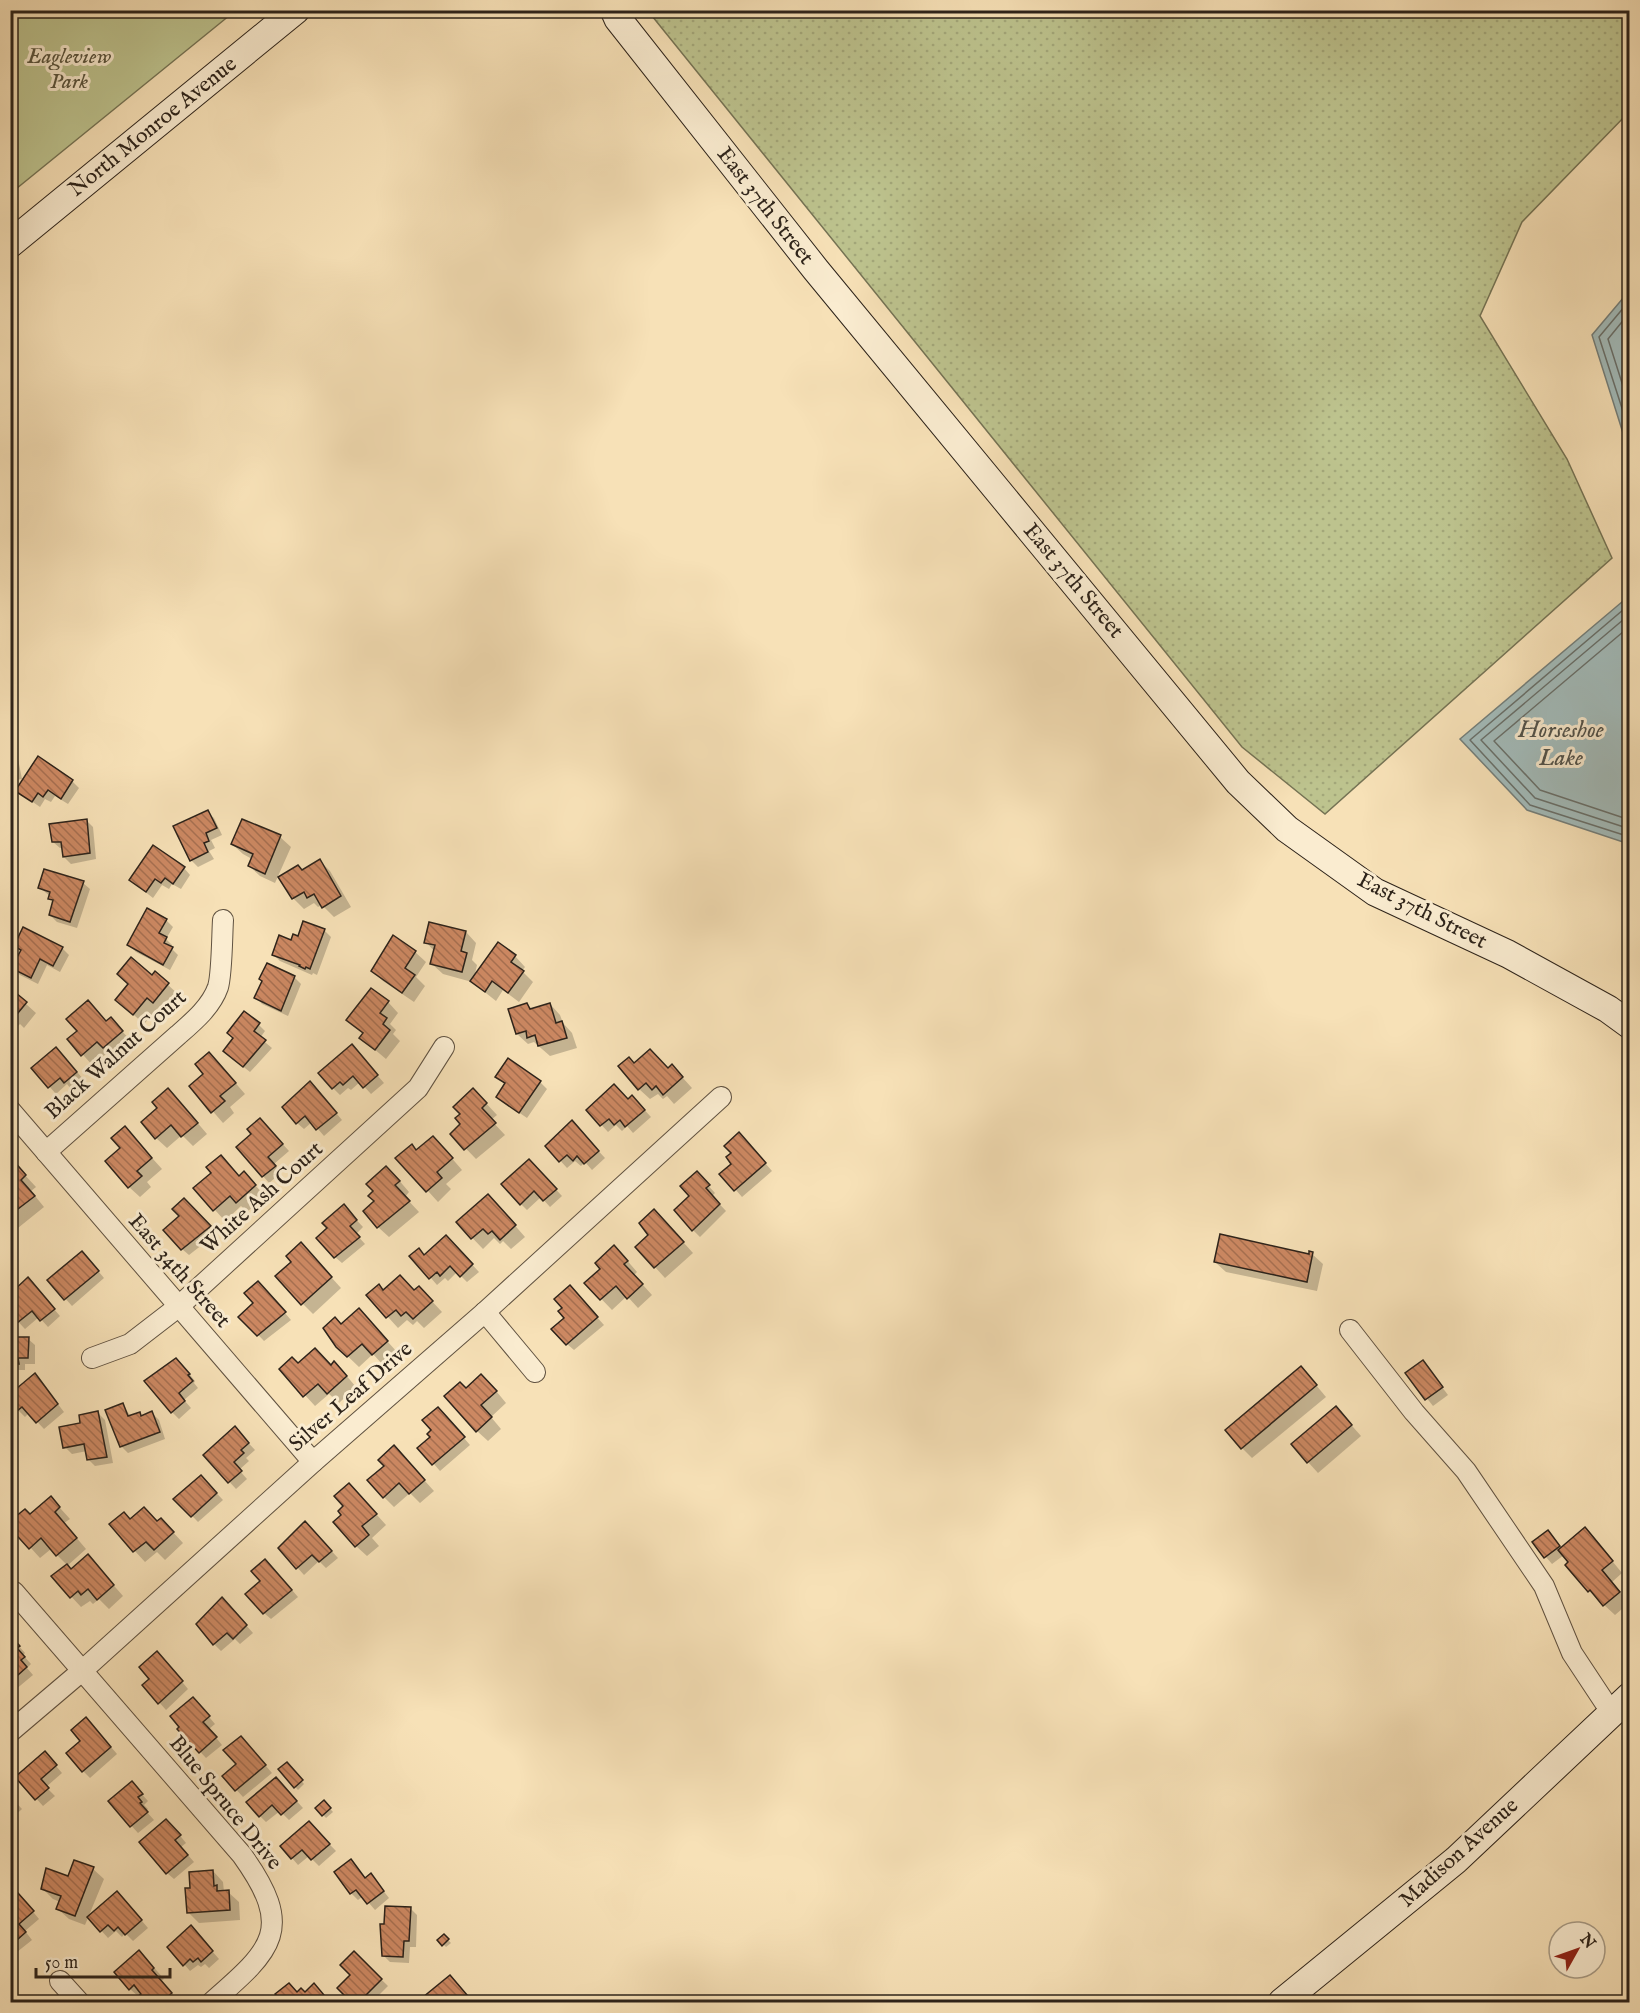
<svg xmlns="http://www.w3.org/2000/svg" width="1640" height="2013" viewBox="0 0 1640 2013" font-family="'IM FELL English',serif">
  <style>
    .grass { fill: url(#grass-dots); stroke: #757354; stroke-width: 1.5 }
    .park { fill: #bdc38e; stroke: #757354; stroke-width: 1.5 }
    .water { fill: #a2bbba; stroke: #737e7a; stroke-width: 1.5 }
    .shadow { fill: #0003 }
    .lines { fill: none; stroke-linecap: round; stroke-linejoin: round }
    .shore { stroke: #686f6a; stroke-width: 1.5 }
    .building { fill: url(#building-back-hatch); stroke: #2d231a; stroke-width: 1.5 }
    .street-casing { stroke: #605241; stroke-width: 22 }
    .secondary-casing { stroke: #2d231a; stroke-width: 29 }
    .street { stroke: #faecd0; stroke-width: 20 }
    .secondary { stroke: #faecd0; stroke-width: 27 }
    .labels { text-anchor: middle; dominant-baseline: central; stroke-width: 6; stroke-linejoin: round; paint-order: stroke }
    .park-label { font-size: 22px; font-style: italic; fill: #58533d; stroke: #faecd0 }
    .street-label { font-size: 22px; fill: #2d231a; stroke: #faecd0 }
    .water-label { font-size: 24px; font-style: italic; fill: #50514a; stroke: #faecd0 }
  </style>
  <defs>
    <pattern id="grass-dots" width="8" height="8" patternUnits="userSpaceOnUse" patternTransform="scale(1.5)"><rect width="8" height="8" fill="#bdc38e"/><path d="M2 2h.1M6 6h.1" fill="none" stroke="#a3a77a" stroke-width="1.8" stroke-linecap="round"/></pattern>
    <pattern id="building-back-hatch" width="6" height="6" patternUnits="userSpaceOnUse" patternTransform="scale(1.5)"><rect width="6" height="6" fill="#cc8862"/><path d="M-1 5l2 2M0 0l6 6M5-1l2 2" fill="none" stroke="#a66f50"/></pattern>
  </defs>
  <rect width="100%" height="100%" fill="#f7e1b7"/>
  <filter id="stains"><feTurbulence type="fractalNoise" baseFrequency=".00333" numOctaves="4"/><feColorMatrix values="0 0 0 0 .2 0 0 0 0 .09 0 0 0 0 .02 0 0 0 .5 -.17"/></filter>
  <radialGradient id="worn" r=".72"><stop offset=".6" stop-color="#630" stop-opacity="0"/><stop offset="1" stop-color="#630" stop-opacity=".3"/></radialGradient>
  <path class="grass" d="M648,11h981v101l-107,110 -42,94 87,143 45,99 -287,256 -83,-67z"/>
  <path class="park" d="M11,10h224v1l-224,182z"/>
  <g class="water">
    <path d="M1629,291v161l-37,-117z"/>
    <path d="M1629,596v248l-102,-34 -67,-71z"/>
  </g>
  <g class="shadow">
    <path d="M10,752l8,7 4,20 -12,2z"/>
    <path d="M72,781l7,7 -11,16 -13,-8 -4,6 -6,-3 -5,8 -23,-16z"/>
    <path d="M207,812l7,6 8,17 -11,5 4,8 -6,3 5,8 -16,8 -7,-7z"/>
    <path d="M86,820l7,7 3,32 -25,5 -7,-7 -1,-9h-3l-7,-6z"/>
    <path d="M242,821l38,16 11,10 -16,36 -15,-7 -11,-10 3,-7 -9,-5 -11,-10z"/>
    <path d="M320,861l10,10 21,36 -17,10 -12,-12 -4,2 -4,-4 -10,6 -11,-11 9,-27z"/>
    <path d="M184,868l6,7 -9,14 -9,-5 -3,5 -7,-4 -9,13 -23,-18z"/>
    <path d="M83,883l7,6 -13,39 -20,-6 -7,-7 4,-13 -4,-6 -10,-8z"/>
    <path d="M166,920l7,7 -7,12 6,6 -1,3 7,7 -8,15 -34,-18 -7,-7z"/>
    <path d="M324,930l7,7 -14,38 -4,-2 -1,2 -32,-14 -7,-7 26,-16z"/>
    <path d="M466,932l10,11 -4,17 5,5 -3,13 41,-22 10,11 -3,4 11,11 -14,20 -16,-12 -7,11 -24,-19 -29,-8 -11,-10 3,-12 -9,-10z"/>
    <path d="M15,946l47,2 7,7 -9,17 -13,-7 -9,19 -18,-9 -7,-7 8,-16z"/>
    <path d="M415,952l11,10 -10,15 9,9 -11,16 -31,-21 -10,-10z"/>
    <path d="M155,973l24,22 -15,18 -6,-5 -14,16 -27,-24z"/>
    <path d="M294,977l7,7 -13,32 -26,-12 -6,-7z"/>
    <path d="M10,984l8,8 -2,3 20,18 -12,15 -4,-4 -10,11z"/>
    <path d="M388,1002l10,11 -8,11 6,6 -3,4 7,7 -14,18 -25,-21 3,-4 -16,-14z"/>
    <path d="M527,1004l6,6 17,-6 10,11 3,8 9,10 5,15 -27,8 -16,-14 -6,2 -11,-10z"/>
    <path d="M107,1022l14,8 11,12 -18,16 -6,-6 -15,14 -24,-27z"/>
    <path d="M259,1025l6,6 -5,7 12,10 -22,24 -19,-15z"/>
    <path d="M358,1053l26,30 -13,11 -11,-12 -9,8 -3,-2 -8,7 -7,-7z"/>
    <path d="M63,1055l20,24 -12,10 -4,-5 -11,10 -23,-26z"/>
    <path d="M219,1064l26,30 -15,13 4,6 -11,10 -32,-37z"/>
    <path d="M635,1065l33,5 14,7 10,11 -18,16 -7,-8 -4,3 -5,-5 -8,5 -11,-10z"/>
    <path d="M497,1076l43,6 7,7 -20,29 -22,-15 1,-18z"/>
    <path d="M317,1090l25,30 -18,16 -12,-14 -8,7 -7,-6z"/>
    <path d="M178,1100l29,34 -14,12 -11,-11 -15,13 -11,-10z"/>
    <path d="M484,1101l13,14 -6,5 14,15 -29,24 -24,-25z"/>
    <path d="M628,1101l11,3 12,13 -18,16 -6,-7 -5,5 -6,-6 -8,7 -20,-22z"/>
    <path d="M267,1127l22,24 -15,13 7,9 -12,10 -6,-7 -9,-42z"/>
    <path d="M125,1128l37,41 -15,13 4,5 -11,10 -11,-10 -7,-39z"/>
    <path d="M578,1129l27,29 -13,12 -7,-8 -4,4 -6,-5 -8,7 -20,-22z"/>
    <path d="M746,1141l26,30 -30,26 -20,-23 12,-10 -1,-11z"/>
    <path d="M443,1148l19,22 -16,14 5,5 -13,13 -40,-44 19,-7z"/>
    <path d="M221,1157l19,20 14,7 11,12 -18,16 -6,-6 -16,15 -30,-33 18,-15z"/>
    <path d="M10,1164l13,9 13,14 -5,4 13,16 -31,25 -3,-2z"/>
    <path d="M535,1167l27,29 -12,11 -9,-10 -14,13 -6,-6z"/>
    <path d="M397,1178l12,14 -4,5 14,15 -30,25 -11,-10z"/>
    <path d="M703,1180l12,13 -3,3 14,15 -26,26 -7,-7 -2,-34z"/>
    <path d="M184,1200l32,34 -27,21 -7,-6 -1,-33z"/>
    <path d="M498,1206l27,31 -14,12 -8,-8 -3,3 -6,-6 -11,11 -25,-26z"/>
    <path d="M350,1213l13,14 -7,7 9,10 -23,19 -7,-6z"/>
    <path d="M665,1222l28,31 -28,25 -10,-11z"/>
    <path d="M453,1244l26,28 -12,10 -10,-10 -9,9 -3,-3 -8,7 -25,-29h13z"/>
    <path d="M1312,1254l11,10 -6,27 -91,-19 -11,-10 95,-6z"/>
    <path d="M311,1255l30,33 -28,26 -11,-11 -8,-41z"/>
    <path d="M625,1258l12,14 -3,3 18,20 -14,13 -11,-12 -15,14 -26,-27z"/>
    <path d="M88,1259l16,19 -32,28 -23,-26z"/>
    <path d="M34,1286l26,30 -12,11 -9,-10 -14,12 -15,-16z"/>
    <path d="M265,1290l26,30 -27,21 -23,-24 14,-14z"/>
    <path d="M384,1292h31l14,6 13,14 -18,16 -7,-7 -4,4 -6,-5 -9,8 -30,-33z"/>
    <path d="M576,1294l28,31 -30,25 -7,-6 -1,-26z"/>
    <path d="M369,1321l28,31 -14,13 -10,-11 -14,13 -22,-21 4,-20z"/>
    <path d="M10,1339h18l7,6v19h-10v6h-8v12h-7z"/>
    <path d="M1423,1362l25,33 -15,11 -26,-33z"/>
    <path d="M298,1365l33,1 14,8 11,13 -17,16 -10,-9 -14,12 -34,-37z"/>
    <path d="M183,1366l12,15 -1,2 4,5 -14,12 7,8 -12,11 -7,-7z"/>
    <path d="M1311,1379l15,18 -74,61 -10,-10z"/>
    <path d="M41,1382l23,30 -20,17 -15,-16 -4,4 -7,-7z"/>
    <path d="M492,1386l14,17 -15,14 10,12 -13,12 -11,-10 -11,-41z"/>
    <path d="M123,1405l8,12 9,-4 3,4 9,-4 7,7 6,19 -37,14 -7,-7z"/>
    <path d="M98,1413l7,7 8,43 -18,3 -6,-6 -2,-9 -15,3 -7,-7 17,-23z"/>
    <path d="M444,1415l26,30 -30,26 -20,-23 12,-11z"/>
    <path d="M1346,1419l15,17 -43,37 -10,-11z"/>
    <path d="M241,1435l14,15 -9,8 3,3 -10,9 8,9 -11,10 -31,-34z"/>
    <path d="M404,1458l30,33 -14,12 -10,-10 -16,14 -10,-10z"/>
    <path d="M207,1483l16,17 -25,22 -22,-23z"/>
    <path d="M359,1495l27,30 -14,13 7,8 -12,10 -11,-10z"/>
    <path d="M51,1498l19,21 -6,4 22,26 -19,17 4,5 17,-15 35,40 -14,13 -10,-10 -6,5 -3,-3 -9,6 -28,-30 14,-12 -16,-16 -11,9 -30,-33v-5l1,3 14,-12 5,5z"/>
    <path d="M130,1521l28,2 13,7 12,13 -18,17 -8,-8 -12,10 -34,-37z"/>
    <path d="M312,1530l26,28 -12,10 -7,-7 -15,14 -24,-27z"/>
    <path d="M1554,1539l8,10 33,-9 27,33 -10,9 17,21 -14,12 -26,-24 -22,-26 3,-2 -6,-8 -12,9 -18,-21z"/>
    <path d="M272,1567l26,30 -27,22 -7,-6 -2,-32z"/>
    <path d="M229,1606l24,27 -13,11 -5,-5 -14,12 -7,-7z"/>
    <path d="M10,1636l15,17 -2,2 8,9 -4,4 6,7 -18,15 -5,-4z"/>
    <path d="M164,1660l24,29 -22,21 -22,-25 7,-6z"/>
    <path d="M199,1705l16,19 -6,5 13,16 -16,13 -27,-29z"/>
    <path d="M93,1726l24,28 -27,24 -7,-7 -1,-30z"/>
    <path d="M247,1744l25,29 -29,24 -19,-21 14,-12z"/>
    <path d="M51,1760l11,13 -16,14 9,9 -12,10 -26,-29z"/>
    <path d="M287,1764l17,20 -6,6 -18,-20z"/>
    <path d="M283,1786l20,22 -14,12 -9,-9 -14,11 -6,-6z"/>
    <path d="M138,1790l10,11 -4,4 4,4 -2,2 8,9 -16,13 -28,-31z"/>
    <path d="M10,1796l12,13 -12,11z"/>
    <path d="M324,1802l9,10 -7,6 -9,-10z"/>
    <path d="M309,1823l27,28 -17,15 -10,-10 -11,9 -6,-7z"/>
    <path d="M173,1827l13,16 -5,4 13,15 -20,17 -7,-6z"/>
    <path d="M351,1861l15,18 5,-4 18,23 -14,12 -12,-14 -5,4 -7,-7z"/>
    <path d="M75,1862l18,7 11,10 -19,46 -16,-6 -11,-10 2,-7 -7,-3 -10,-10 26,-11z"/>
    <path d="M213,1871l10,11 1,10h4l11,10 1,18 -41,3 -11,-11 3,-22z"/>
    <path d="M124,1900l24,28 -15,13 -8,-8 -3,4 -6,-6 -8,7 -19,-21z"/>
    <path d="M25,1902l14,17 -14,12 7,9 -15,12 -7,-7z"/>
    <path d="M410,1908l7,7 -1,32h-6l-1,16 -19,-1 -7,-7 2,-30z"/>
    <path d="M197,1934l22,25 -10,9 -4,-4 -4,3 -3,-2 -8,6 -6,-7z"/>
    <path d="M444,1936l7,7 -5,4 -7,-7z"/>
    <path d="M354,1953l34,33 -16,16h-19l-14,-14 13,-13z"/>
    <path d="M150,1963l14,16 -3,2 19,21h-43l-2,-2 4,-3 -9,-8z"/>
    <path d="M10,1972l4,3v18h-4z"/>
    <path d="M450,1977l23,25h-54z"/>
    <path d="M321,1992l9,10h-45l-7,-7z"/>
  </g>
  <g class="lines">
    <g class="shore">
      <path d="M1630,300l-31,37 31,96"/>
      <path d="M1630,312l-22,27 22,69"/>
      <path d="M1630,604l-160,136 60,65 100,32"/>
      <path d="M1630,614l-149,126 54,58 95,31"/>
      <path d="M1630,626l-136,115 46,49 90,30"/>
    </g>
  </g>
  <g class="building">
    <path d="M38,756l35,24 -12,19 -13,-9 -5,7 -5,-4 -6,9 -17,-11z"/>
    <path d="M208,810l9,18 -11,5 3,8 -5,2 4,9 -18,9 -17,-35z"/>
    <path d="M87,819l3,34 -27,4 -2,-15h-9l-3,-18z"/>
    <path d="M242,819l39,16 -16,39 -17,-8 5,-12 -22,-10z"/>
    <path d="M153,845l32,22 -12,17 -8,-6 -4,5 -6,-4 -9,13 -17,-12z"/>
    <path d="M320,859l21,37 -19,12 -8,-14 -7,4 -3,-6 -12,7 -14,-22 20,-12 4,5z"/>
    <path d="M44,869l40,12 -14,41 -21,-7 4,-15 -5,-1 2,-7 -12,-4z"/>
    <path d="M147,908l20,11 -8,14 8,4 -3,6 9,4 -10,18 -36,-20z"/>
    <path d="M303,921l22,8 -15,40 -4,-2 -1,2 -6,-3 1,-1 -28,-10 7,-20 12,5 2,-6 5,2z"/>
    <path d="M429,922l37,9 -5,20 6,2 -5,19 -32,-8 5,-19 -11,-2z"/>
    <path d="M23,927l40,20 -10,19 -13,-7 -9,19 -20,-10 10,-18 -7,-4z"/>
    <path d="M393,935l23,16 -11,17 10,7 -13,18 -31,-22z"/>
    <path d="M498,942l18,13 -5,7 13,9 -16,22 -16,-12 -7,11 -15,-11z"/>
    <path d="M131,957l21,18 3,-4 14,12 -16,20 -6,-5 -14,17 -18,-15 13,-16 -11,-10z"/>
    <path d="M267,963l28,13 -14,35 -27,-13 8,-17 -3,-2z"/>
    <path d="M10,988l17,14 -14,17 -3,-2z"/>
    <path d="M371,988l18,13 -9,12 7,5 -4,6 7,6 -15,20 -16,-12 4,-5 -17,-13z"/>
    <path d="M88,1000l18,21 5,-4 12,14 -20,17 -6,-6 -16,14 -14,-17 10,-8 -11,-12z"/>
    <path d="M527,1003l3,6 20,-6 6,20 6,-2 5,17 -29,8 -3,-11 -8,3 -1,-7 -10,3 -8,-25z"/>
    <path d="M244,1011l16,12 -6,8 12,9 -23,27 -20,-16 10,-13 -6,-5z"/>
    <path d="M352,1044l26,31 -15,13 -10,-12 -10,9 -3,-3 -8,7 -14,-16z"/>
    <path d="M56,1047l21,25 -13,11 -4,-5 -12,10 -17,-20z"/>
    <path d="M650,1049l18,19 4,-4 11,13 -20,18 -7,-9 -4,4 -6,-7 -8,7 -20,-24 11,-9 5,6z"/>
    <path d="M209,1052l27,31 -16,13 5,5 -14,12 -22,-27 14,-12 -8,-10z"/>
    <path d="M508,1058l33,23 -22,32 -23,-16 9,-14 -10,-6z"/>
    <path d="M310,1081l27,32 -21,17 -11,-14 -9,8 -14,-17z"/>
    <path d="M614,1084l14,15 4,-4 13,15 -20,17 -5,-7 -6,5 -5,-6 -9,7 -14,-16z"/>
    <path d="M168,1088l30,35 -17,14 -10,-12 -16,14 -14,-17 16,-14 -5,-6z"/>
    <path d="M473,1088l14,15 -5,5 14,15 -32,27 -14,-16 10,-10 -5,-6 5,-4 -7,-7z"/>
    <path d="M260,1118l23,26 -15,13 8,9 -14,11 -26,-30 15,-13 -4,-5z"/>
    <path d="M572,1120l27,31 -15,13 -7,-8 -4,5 -6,-6 -8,7 -14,-16z"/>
    <path d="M125,1126l27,32 -15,13 5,5 -14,12 -23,-27 15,-13 -9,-10z"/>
    <path d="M739,1132l27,31 -32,28 -15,-17 12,-10 -5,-7 5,-4 -7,-7z"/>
    <path d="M433,1136l20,22 -16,14 5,6 -16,14 -31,-34 17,-14 4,6z"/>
    <path d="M221,1155l18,21 5,-5 12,14 -20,18 -6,-7 -17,15 -20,-23 18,-15 -5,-6z"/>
    <path d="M529,1159l28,30 -14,12 -9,-10 -14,14 -19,-21z"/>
    <path d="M13,1160l13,15 -5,5 14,16 -25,19v-53z"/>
    <path d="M386,1166l14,15 -5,4 15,16 -33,27 -14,-17 11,-10 -6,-5 5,-5 -7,-7z"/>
    <path d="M697,1171l13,14 -4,3 14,16 -28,27 -18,-21 15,-14 -9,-10z"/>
    <path d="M488,1194l28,31 -16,15 -8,-9 -4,3 -5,-5 -12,10 -15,-17z"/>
    <path d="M184,1198l27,28 -30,24 -18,-20 16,-14 -7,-7z"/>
    <path d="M344,1204l13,16 -7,6 10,11 -26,21 -18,-20 11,-10 -5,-5z"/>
    <path d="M654,1209l30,33 -30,26 -19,-21 13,-12 -9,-12z"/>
    <path d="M1220,1234l89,20v-3l4,1 -6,30 -93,-20z"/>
    <path d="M446,1235l27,29 -13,13 -10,-11 -10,10 -3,-4 -8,7 -20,-23 10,-8 5,7z"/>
    <path d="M301,1242l31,35 -31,28 -26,-29 16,-14 -5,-6z"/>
    <path d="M614,1245l14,16 -4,3 19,20 -16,15 -11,-13 -16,14 -16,-17 16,-14 -5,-6z"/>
    <path d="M82,1251l17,20 -35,29 -17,-20z"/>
    <path d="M400,1275l14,15 5,-4 14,15 -20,18 -7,-7 -5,4 -5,-6 -10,8 -20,-23 13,-11 4,6z"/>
    <path d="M28,1277l27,32 -15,12 -8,-10 -15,12 -7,-8v-21z"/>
    <path d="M258,1281l28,31 -29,24 -19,-19 15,-14 -9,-10z"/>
    <path d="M570,1285l28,32 -32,28 -15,-16 13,-11 -6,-7 4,-3 -8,-9z"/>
    <path d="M359,1308l29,33 -16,14 -10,-11 -15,13 -11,-10 -13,-19 12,-11 6,7z"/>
    <path d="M10,1337h19l-1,21h-10l1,6h-8l-1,6z"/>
    <path d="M315,1348l16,17 3,-4 13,15 -20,18 -9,-10 -15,13 -24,-28 13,-12 6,6z"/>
    <path d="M176,1358l14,16 -2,1 5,6 -14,12 6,8 -14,12 -27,-32z"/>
    <path d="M1423,1360l20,27 -18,13 -20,-27z"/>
    <path d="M1301,1366l16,19 -76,64 -16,-19z"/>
    <path d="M35,1373l23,31 -22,19 -14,-16 -5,4 -7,-7v-10z"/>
    <path d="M481,1374l16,17 -16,14 11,12 -16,15 -32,-36 16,-14 6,6z"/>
    <path d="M123,1403l5,13 12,-4 1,4 11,-5 8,21 -40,15 -15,-37z"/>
    <path d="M1336,1406l16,19 -45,38 -16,-19z"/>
    <path d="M438,1407l27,30 -33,28 -15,-17 13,-11 -3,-3 4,-4 -9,-10z"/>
    <path d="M98,1411l9,46 -20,3 -3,-16 -21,4 -4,-21 21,-4 -1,-8z"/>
    <path d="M235,1426l14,17 -8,7 3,3 -10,9 8,9 -14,12 -25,-28z"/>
    <path d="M394,1445l31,35 -16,14 -10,-11 -16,15 -16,-18 17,-14 -6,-6z"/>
    <path d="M201,1475l16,18 -26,24 -18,-18z"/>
    <path d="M349,1483l28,31 -15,12 7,9 -14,12 -22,-25 8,-7 -3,-4 5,-5 -9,-10z"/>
    <path d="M51,1496l9,11 -5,5 22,26 -21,18 -15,-18 -12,11 -19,-21v-7l15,-12 5,5z"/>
    <path d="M144,1507l13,14 4,-3 13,14 -20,18 -8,-8 -13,10 -24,-28 15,-12 6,7z"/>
    <path d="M305,1521l27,30 -13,11 -7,-7 -16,14 -18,-21z"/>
    <path d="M1585,1527l28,34 -11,9 18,22 -17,14 -13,-16 -2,2 -23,-27 3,-3 -10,-12z"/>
    <path d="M1548,1530l12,16 -16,12 -12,-16z"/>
    <path d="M88,1554l26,31 -17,15 -9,-11 -7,6 -3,-4 -8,7 -19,-22 16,-12 4,5z"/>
    <path d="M265,1559l27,31 -29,24 -18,-20 15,-13 -9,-10z"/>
    <path d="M222,1597l25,28 -14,14 -6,-6 -14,12 -17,-21z"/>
    <path d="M10,1635l10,11 -3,2 8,9 -4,3 6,7 -17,15z"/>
    <path d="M157,1651l26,30 -25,23 -16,-19 7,-6 -10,-12z"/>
    <path d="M193,1697l17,19 -7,6 14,15 -18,16 -22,-24 2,-2 -9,-11z"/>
    <path d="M86,1717l25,30 -29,25 -16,-19 14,-12 -9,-11z"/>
    <path d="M241,1736l25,29 -31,26 -13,-15 14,-12 -13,-14z"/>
    <path d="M45,1751l12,14 -16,14 8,9 -14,12 -20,-23z"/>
    <path d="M287,1762l16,18 -9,8 -16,-19z"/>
    <path d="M276,1777l21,24 -16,14 -9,-10 -13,12 -13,-15z"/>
    <path d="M132,1781l11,13 -5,3 4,5 -2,1 8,9 -18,15 -22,-26z"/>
    <path d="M324,1800l7,8 -9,8 -7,-8z"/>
    <path d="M166,1819l15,16 -6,5 13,15 -22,19 -27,-32z"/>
    <path d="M309,1821l21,23 -19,16 -9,-10 -11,9 -11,-13z"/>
    <path d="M351,1859l14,19 6,-5 13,18 -17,13 -11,-14 -6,4 -16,-22z"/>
    <path d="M74,1860l20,7 -19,49 -19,-7 5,-13 -20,-7 5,-21 22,8z"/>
    <path d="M213,1870l1,16 3,-1v6l12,-1 1,20 -43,3 -2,-25h5l-1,-16z"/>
    <path d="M117,1891l25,29 -17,15 -7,-8 -4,4 -6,-6 -8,7 -13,-15z"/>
    <path d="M18,1893l16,18 -15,13 7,8 -16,14v-46z"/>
    <path d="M385,1906l26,1 -2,34h-5l-1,16 -21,-1 -2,-32h4z"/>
    <path d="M191,1925l22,26 -12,11 -3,-4 -5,4 -3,-3 -7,7 -16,-19z"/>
    <path d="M444,1934l5,5 -7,7 -5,-6z"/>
    <path d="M139,1950l15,18 -2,2 20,23 -11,9h-26l-2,-2 8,-6 -7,-9 -5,5 -15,-18z"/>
    <path d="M354,1951l28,28 -23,23h-8l-14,-14 13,-13 -10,-10z"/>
    <path d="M450,1975l23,27h-56z"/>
    <path d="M289,1983l8,9 4,-4 4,4 9,-9 15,18 -2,1h-44l-8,-8z"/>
  </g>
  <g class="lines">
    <defs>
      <g id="street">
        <path d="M10,1110l303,352"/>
        <path d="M46,1152l132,-117c15,-13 33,-28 40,-48 4,-13 4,-51 5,-67"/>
        <path d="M485,1312l50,60"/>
        <path d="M1350,1330l64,82 52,59 78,115 28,67 39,59"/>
        <path d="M92,1358l38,-14 48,-37 240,-219 26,-41"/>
        <path d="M10,1591l4,1 228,263c53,74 31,94 -30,147"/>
        <path d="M10,1732l73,-62 230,-208 172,-150 236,-215"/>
        <path d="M60,1981l19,21"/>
      </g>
      <g id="secondary">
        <path d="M614,10l4,9 198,251 422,512 49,47 88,63 133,62 100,55 22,16"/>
        <path d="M10,244l286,-234"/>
        <path d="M1282,2002l174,-142 174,-164"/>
      </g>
    </defs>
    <use href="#street" class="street-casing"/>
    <use href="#secondary" class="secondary-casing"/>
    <use href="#street" class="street"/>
    <use href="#secondary" class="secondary"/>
  </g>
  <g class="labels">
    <g class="park-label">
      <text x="69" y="57">Eagleview<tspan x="69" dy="25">Park</tspan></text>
    </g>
    <g class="street-label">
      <text transform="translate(153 127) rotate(-39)">North Monroe Avenue</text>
      <text transform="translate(765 206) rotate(52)">East 37th Street</text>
      <text transform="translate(1073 581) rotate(50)">East 37th Street</text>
      <text transform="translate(1422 911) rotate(27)">East 37th Street</text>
      <text transform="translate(116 1055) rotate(-42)">Black Walnut Court</text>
      <text transform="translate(262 1198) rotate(-42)">White Ash Court</text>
      <text transform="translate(179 1271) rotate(49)">East 34th Street</text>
      <text transform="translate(351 1397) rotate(-41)">Silver Leaf Drive</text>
      <text transform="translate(225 1803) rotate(51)">Blue Spruce Drive</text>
      <text transform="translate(1459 1853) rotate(-42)">Madison Avenue</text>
    </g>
    <g class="water-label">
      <text x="1561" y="730">Horseshoe<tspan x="1561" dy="28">Lake</tspan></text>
    </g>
  </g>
  <rect width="1640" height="2013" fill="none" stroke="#f7e1b7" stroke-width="36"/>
  <rect x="12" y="12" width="1616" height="1989" fill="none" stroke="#2d231a" stroke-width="3"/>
  <rect x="18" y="18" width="1604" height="1977" fill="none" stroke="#2d231a" stroke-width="1.5"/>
  <g transform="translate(1577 1950) rotate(50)"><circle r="28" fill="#faecd0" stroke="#a89c87" stroke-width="1.5"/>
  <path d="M0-4.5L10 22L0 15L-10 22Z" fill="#8f2418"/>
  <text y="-9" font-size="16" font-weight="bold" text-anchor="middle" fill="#2d231a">N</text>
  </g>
  <path d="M36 1968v9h134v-9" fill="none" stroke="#2d231a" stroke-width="3"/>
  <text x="45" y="1968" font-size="18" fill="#2d231a" stroke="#faecd0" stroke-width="4.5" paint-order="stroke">50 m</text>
  <rect width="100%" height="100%" filter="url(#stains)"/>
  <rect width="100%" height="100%" fill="url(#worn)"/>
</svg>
